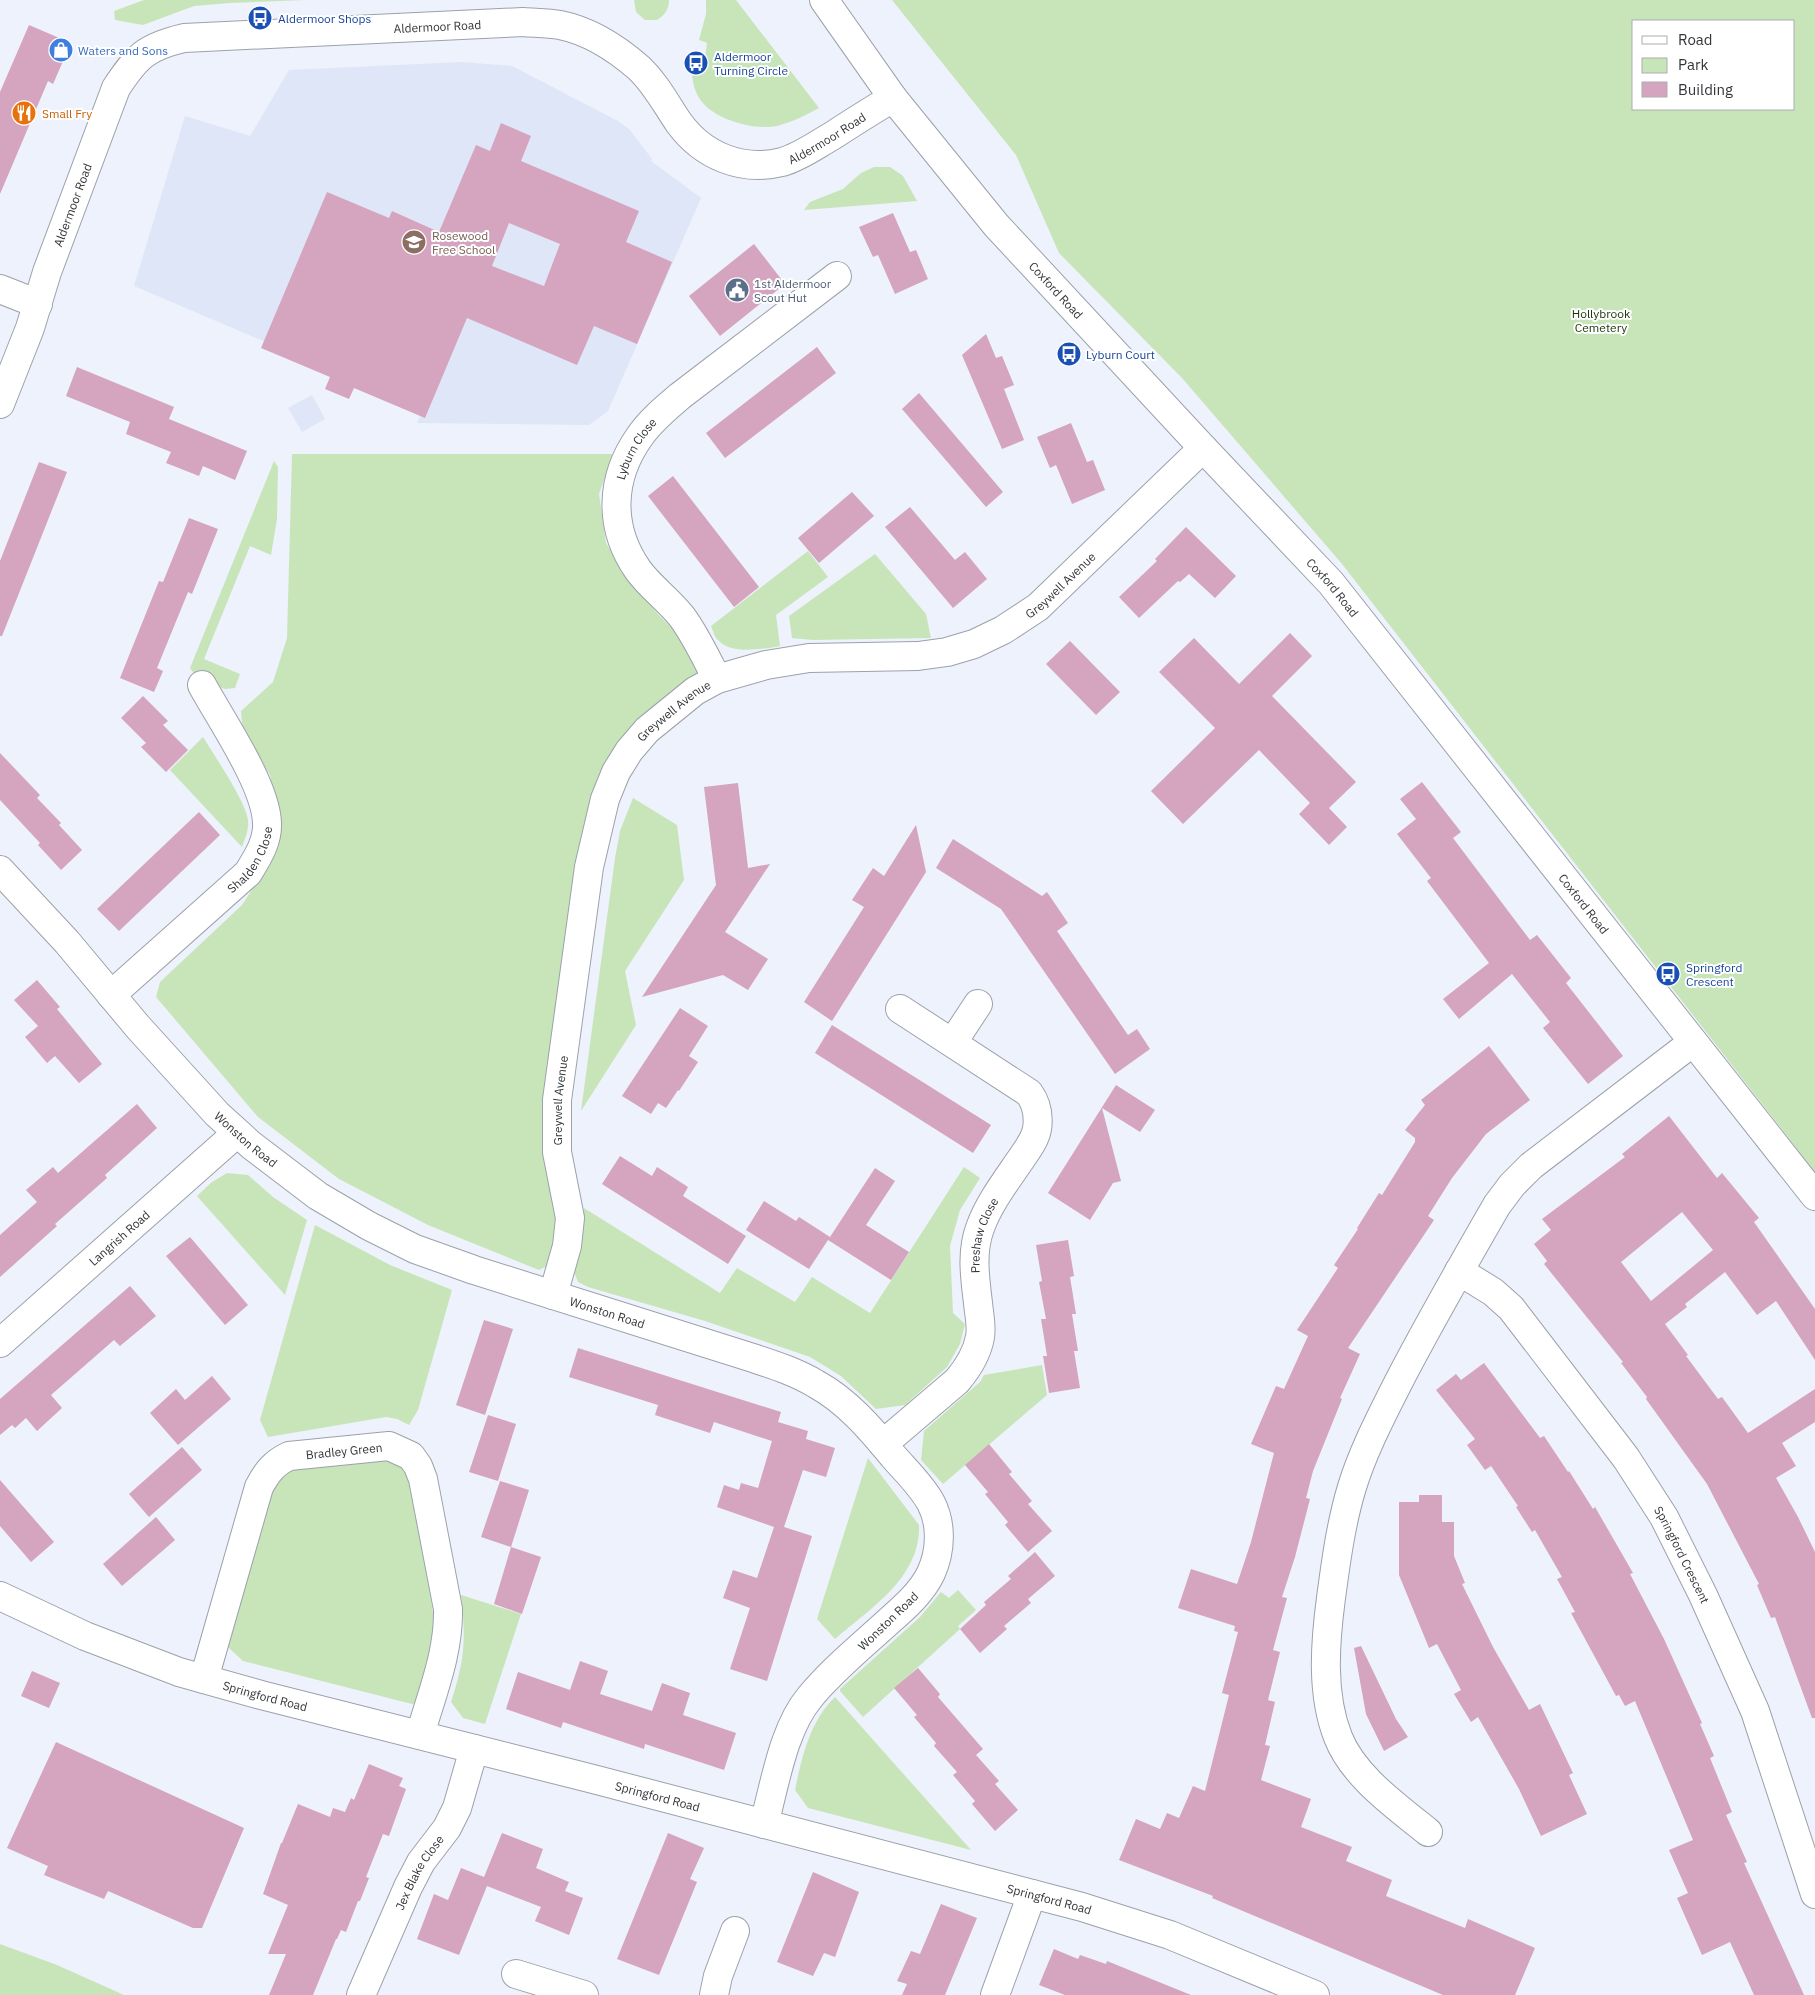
<svg xmlns="http://www.w3.org/2000/svg" width="1815" height="1995" viewBox="0 0 1815 1995" font-family="'IBM Plex Sans',sans-serif">
  <style>
    .built { fill: #dfe6f7 }
    .green { fill: #c8e5b9; fill-rule: evenodd }
    .building { fill: #d5a4bf; fill-rule: evenodd }
    .lines { fill: none; stroke-linecap: round; stroke-linejoin: round }
    .minor-casing { stroke: #9ca1aa; stroke-width: 30 }
    .tertiary-casing { stroke: #9ca1aa; stroke-width: 30 }
    .minor { stroke: #fff; stroke-width: 28 }
    .tertiary { stroke: #fff; stroke-width: 28 }
    .labels { text-anchor: middle; dominant-baseline: central; stroke-width: 4; stroke-linejoin: round; paint-order: stroke }
    .transit-label { font-size: 12px; fill: #164399; stroke: #fff; text-anchor: start }
    .street-label { font-size: 12px; fill: #333539; stroke: #fff }
    .shop-label { font-size: 12px; fill: #366cbe; stroke: #fff; text-anchor: start }
    .food-label { font-size: 12px; fill: #c56008; stroke: #fff; text-anchor: start }
    .education-label { font-size: 12px; fill: #785e54; stroke: #fff; text-anchor: start }
    .service-label { font-size: 12px; fill: #4e5e75; stroke: #fff; text-anchor: start }
    .park-label { font-size: 12px; fill: #183204; stroke: #fff }
  </style>
  <rect width="100%" height="100%" fill="#edf2fc"/>
  <g class="built">
    <path d="M461,62l51,4 106,55 11,8 23,30 -1,2 50,37 -93,213 -19,14 -172,-2 6,-14 -289,-123 51,-170 65,20 39,-66z"/>
    <path d="M312,395l13,24 -23,13 -14,-24z"/>
  </g>
  <g class="green">
    <path d="M144,0h161l-76,3 -35,3 -51,19 -28,-5 -1,-9z"/>
    <path d="M634,0h35c0,9 -4,15 -12,20h-12l-9,-8z"/>
    <path d="M706,0h30l83,108c-13,7 -27,14 -42,18 -9,2 -22,1 -31,-1 -29,-7 -54,-20 -54,-54l11,1 4,-29 -8,-3 7,-26z"/>
    <path d="M892,0h923v1172l-473,-608 -160,-186 -123,-125 -43,-98zM1634,21h160v88h-160z"/>
    <path d="M874,167h16l13,9 14,25 -113,9 6,-8 33,-13 18,-16z"/>
    <path d="M292,454h321l-14,40 7,49 23,37 30,35 40,40 5,15 -115,139 -28,421 -8,33 -14,7 -111,-45 -89,-46 -81,-62 -102,-120 4,-15 82,-77 22,-34 15,-52 -9,-44 -27,-41 -2,-23 32,-29 14,-44z"/>
    <path d="M274,461l4,6 -1,52 -6,36 -21,-9 -46,113 36,15 -5,14 -10,1 -26,-9 -9,-12z"/>
    <path d="M808,551l20,26 -52,38 4,31c-17,3 -49,9 -62,-6 -4,-3 -5,-10 -7,-14z"/>
    <path d="M875,554l51,60 5,24 -118,2 -21,-2 -3,-22z"/>
    <path d="M203,737c11,18 43,65 45,83 1,10 -3,18 -6,27l-72,-77z"/>
    <path d="M633,798l44,27 7,55 -59,91 11,54 -55,86 34,-253 5,-27z"/>
    <path d="M964,1167l16,11 -20,32 -10,36 3,67 12,11 -5,20 -13,23 -42,38 -29,4 -35,-33 -31,-19 -105,-36 -117,-34 -10,-5 -4,-10 8,-32 2,-32 136,85 17,-25 58,34 17,-25 58,36z"/>
    <path d="M227,1173l21,2 25,22 34,23 -22,75 -88,-99 15,-14z"/>
    <path d="M315,1225l75,40 62,25 -34,120 -9,15 -12,-6 -11,-2 -118,20 -8,-17z"/>
    <path d="M1042,1365l5,30 -104,89 -22,-24 3,-29 56,-49 4,-7z"/>
    <path d="M383,1457c20,8 24,15 33,34l19,136 -1,20 -18,58 -173,-44 -14,-13 -4,-6 42,-152 20,-21z"/>
    <path d="M868,1458l51,67c2,52 -48,83 -84,114l-18,-20z"/>
    <path d="M958,1590l18,20 -18,16 2,3 -97,88 -23,-26v-2l80,-72 21,-25 8,6z"/>
    <path d="M461,1595l60,19 -36,110 -22,-6 -12,-16c14,-42 15,-64 10,-107z"/>
    <path d="M835,1697l136,153 -163,-42 -13,-18c7,-34 15,-69 40,-93z"/>
    <path d="M0,1944l57,21 67,30h-124z"/>
  </g>
  <g class="building">
    <path d="M29,25l42,18 -18,41 -5,-3 -48,113v-102z"/>
    <path d="M501,123l30,13 -10,25 118,50 -13,31 46,20 -35,82 -43,-18 -17,39 -110,-47 -42,100 -71,-30 -5,11 -24,-10 5,-12 -69,-29 66,-156 62,26 3,-7 47,21 37,-87 14,6zM509,223l51,21 -16,42 -52,-20z"/>
    <path d="M893,213l17,39 6,-2 12,29 -33,15 -17,-39 -5,2 -14,-30z"/>
    <path d="M754,244l31,40 -65,52 -31,-40z"/>
    <path d="M986,334l10,24 6,-2 12,29 -10,4 20,51 -22,9 -40,-94z"/>
    <path d="M817,347l19,26 -111,85 -19,-25z"/>
    <path d="M77,367l97,40 -5,12 78,32 -12,29 -32,-14 -4,10 -33,-13 5,-11 -45,-18 4,-12 -64,-26z"/>
    <path d="M919,393l84,99 -17,15 -84,-98z"/>
    <path d="M1071,423l16,39 6,-2 12,30 -33,14 -16,-39 -6,3 -13,-31z"/>
    <path d="M39,462l28,10 -65,164h-2v-75z"/>
    <path d="M673,476l86,111 -25,20 -86,-111z"/>
    <path d="M852,492l22,24 -55,47 -21,-25z"/>
    <path d="M910,507l45,53 10,-8 22,27 -34,29 -68,-81z"/>
    <path d="M189,518l29,11 -26,65 -4,-2 -31,76 6,3 -9,21 -34,-14 39,-97 4,1z"/>
    <path d="M1186,527l50,49 -21,22 -26,-24 -9,8 -2,-1 -39,37 -20,-21 38,-36 -2,-2z"/>
    <path d="M1290,633l22,23 -40,40 84,86 -27,26 18,19 -18,18 -30,-31 11,-11 -51,-53 -76,74 -32,-33 64,-63 -56,-56 35,-34 45,46z"/>
    <path d="M1070,641l50,51 -24,23 -50,-51z"/>
    <path d="M143,696l25,25 -5,4 25,25 -22,22 -25,-25 5,-4 -25,-25z"/>
    <path d="M0,753l40,42 -3,3 24,25 -2,2 23,25 -21,20 -23,-25 2,-2 -40,-43z"/>
    <path d="M1422,782l39,50 -8,6 77,102 7,-5 34,43 -5,5 57,73 -35,28 -45,-56 7,-6 -38,-48 -53,45 -16,-20 46,-36 -62,-82 4,-3 -34,-44 19,-15 -16,-20z"/>
    <path d="M738,783l10,85 22,-4 -45,68 43,27 -20,31 -25,-15 -81,22 74,-112 -12,-98z"/>
    <path d="M199,812l21,23 -101,96 -22,-22z"/>
    <path d="M916,825l10,47 -94,149 -28,-19 60,-95 -12,-7 21,-32 11,8z"/>
    <path d="M953,839l89,57 5,-4 21,31 -11,8 71,104 9,-6 13,20 -35,25 -114,-165 -65,-41z"/>
    <path d="M37,980l23,27 -3,2 45,55 -23,19 -24,-27 -8,7 -22,-26 13,-11 -24,-26z"/>
    <path d="M680,1008l28,18 -19,30 9,6 -19,29 -1,-1 -12,18 -8,-5 -7,11 -29,-18z"/>
    <path d="M832,1025l159,100 -18,28 -158,-100z"/>
    <path d="M1489,1046l41,54 -44,34 -34,44 -24,38 6,4 -86,128 12,6 -20,44 2,1 -29,72 -7,27 4,1 -15,58 -13,40 5,1 -14,52 7,2 -12,48 7,2 -10,43 5,1 -9,34 50,19 -10,28 51,20 -6,14 46,19 -6,16 79,32 3,-9 67,29 -20,47h-72l-231,-97 1,-2 -94,-36 17,-41 24,10 7,-16 12,5 14,-32 12,5 24,-96 -7,-2 16,-61 -4,-1 1,-5 -57,-18 13,-39 46,15 14,-42 23,-89 -23,-9 25,-58 8,3 24,-53 -11,-6 41,-62 -4,-3 24,-36 -1,-1 22,-35 3,2 33,-53v-4l-10,-8 20,-25 -4,-5z"/>
    <path d="M1116,1085l39,25 -15,22 -38,-24 19,73 -8,2 -23,37 -42,-27z"/>
    <path d="M137,1104l20,24 -52,47 2,3 -52,46 2,2 -57,51v-42l37,-33 -11,-12 27,-23 5,6z"/>
    <path d="M1669,1116l48,62 5,-5 37,45 -5,4 61,87v51l-39,-59 -19,14 -32,-43 -40,32 2,3 -22,17 23,31 -2,1 32,43 4,-2 26,36 67,-44v33l-33,21 14,23 -20,12 22,39 17,35v166h-3l-37,-101 -4,1 -14,-33 2,-1 -52,-100 -61,-85 1,-2 -26,-34 2,-1 -79,-98 3,-3 -13,-17 17,-14 -9,-11 83,-62 -3,-3zM1682,1212l31,38 -62,51 -30,-39z"/>
    <path d="M620,1156l32,20 5,-9 31,20 -5,9 63,40 -18,28 -126,-80z"/>
    <path d="M875,1168l20,13 -29,44 43,27 -18,28 -63,-40 -19,29 -63,-39 18,-29 32,20 3,-4 31,20z"/>
    <path d="M190,1237l58,68 -23,20 -59,-69z"/>
    <path d="M1068,1240l6,36 -4,1 6,37h-4l6,37h-4l6,37 -31,5 -6,-37h4l-6,-37h5l-7,-37 3,-1 -6,-36z"/>
    <path d="M130,1286l26,30 -36,30 -6,-6 -63,55 11,13 -25,23 -11,-13 -11,10 -3,-3 -12,10v-36z"/>
    <path d="M484,1320l29,9 -28,86 -29,-10z"/>
    <path d="M578,1348l203,64 -3,10 30,9 -2,8 29,9 -9,29 -23,-7 -19,57 28,9 -45,145 -37,-12 20,-61 -27,-10 10,-28 24,8 17,-51 -57,-20 7,-22 15,5 2,-7 17,5 14,-47 -58,-19 -4,11 -55,-18 3,-10 -89,-28z"/>
    <path d="M1484,1363l56,75 4,-2 24,36 1,-1 24,38 2,-2 38,66 -3,1 34,65 38,84 -2,1 14,32 -4,2 22,54 -6,3 21,47 -3,1 60,132h-50l-24,-53 -28,13 -25,-57 11,-5 -19,-43 24,-10 -58,-139 -10,5 -6,-11 -3,1 -45,-83 4,-1 -18,-33 5,-2 -27,-47 -3,2 -16,-25 2,-1 -27,-40 -6,4 -18,-25 8,-6 -39,-49 20,-16 5,6z"/>
    <path d="M212,1376l19,23 -53,46 -28,-32 26,-24 9,11z"/>
    <path d="M488,1415l28,9 -18,57 -29,-9z"/>
    <path d="M989,1444l23,28 -3,2 23,27 -4,3 24,27 -24,21 -23,-27 3,-3 -23,-28 3,-2 -23,-27z"/>
    <path d="M182,1447l20,23 -53,47 -20,-23z"/>
    <path d="M0,1480l54,62 -23,20 -31,-36z"/>
    <path d="M500,1481l29,9 -18,57 -30,-10z"/>
    <path d="M1419,1495h23v27h12v34l11,27 -3,1 31,63 36,63 11,-6 33,69 -4,2 18,39 -46,22 -22,-47 -41,-72 -7,5 -17,-28 7,-4 -24,-46 -8,4 -30,-73v-73h20z"/>
    <path d="M156,1517l19,23 -53,46 -19,-22z"/>
    <path d="M511,1547l30,10 -19,57 -28,-10z"/>
    <path d="M1035,1552l20,24 -27,23 3,4 -27,23 3,3 -27,24 -20,-24 26,-24 -2,-3 27,-23 -3,-3z"/>
    <path d="M1361,1646l35,73 12,18 -24,14 -18,-37 -12,-66z"/>
    <path d="M580,1661l28,10 -8,23 52,17 10,-28 28,10 -7,22 53,18 -12,37 -79,-26 -1,5 -81,-27 -2,6 -55,-19 12,-37 52,18z"/>
    <path d="M918,1668l22,26 -2,3 45,52 -7,6 23,26 -4,3 23,26 -23,21 -23,-27 3,-3 -22,-26 4,-3 -23,-26 2,-3 -22,-26 3,-2 -23,-27z"/>
    <path d="M32,1671l28,12 -11,25 -28,-12z"/>
    <path d="M56,1742l188,86 -42,100h-9l-85,-37 -4,8 -60,-24 4,-9 -41,-18z"/>
    <path d="M369,1764l34,14 -4,8 7,3 -17,47 -6,-2 -17,43 3,1 -9,23h-2l-12,31 -5,-2 -4,9h-1l-23,56h-44l17,-41h-18l20,-49 -25,-11 18,-51h1l16,-39 32,13 3,-9 12,4 6,-14 3,2z"/>
    <path d="M502,1833l41,16 -7,19 33,14 -4,9 18,7 -14,37 -34,-14 6,-14 -54,-21 -28,69 -42,-16 17,-45 14,6 13,-32 23,9z"/>
    <path d="M668,1833l36,15 -14,31 7,3 -38,93 -42,-16z"/>
    <path d="M813,1872l46,20 -24,65 -11,-4 -11,23 -36,-14z"/>
    <path d="M941,1904l36,14 -32,77h-43l5,-11 -10,-3 14,-30 9,3z"/>
    <path d="M1054,1949l24,10 2,-4 26,9 1,-3 84,34h-126l-26,-10z"/>
  </g>
  <g class="lines">
    <defs>
      <g id="minor">
        <path d="M0,289l38,15"/>
        <path id="s1" d="M717,679c-11,-21 -21,-43 -35,-62 -13,-17 -32,-30 -44,-47 -30,-43 -28,-92 2,-134 11,-16 26,-28 40,-40l157,-120"/>
        <path id="s2" d="M0,870l67,72 71,85 79,87 34,31 67,51 51,30 46,23 59,21 279,88c21,7 43,14 63,26 31,17 55,45 77,72 13,15 29,30 38,47 11,21 10,48 0,70 -9,19 -26,34 -42,48 -26,24 -56,48 -79,76 -27,32 -35,87 -46,127"/>
        <path id="s3" d="M111,995l137,-122c9,-15 20,-31 19,-50 -1,-38 -46,-103 -65,-138"/>
        <path d="M953,1042l25,-38"/>
        <path id="s4" d="M1459,1271l34,21 18,16 115,150 38,59 39,78 52,116 60,183"/>
        <path id="s5" d="M553,1295l14,-49 3,-28 -13,-66v-52l32,-233 16,-68 11,-27 13,-21 18,-21 48,-39 22,-12 49,-14 43,-7 109,-2 29,-4 27,-8 29,-14 35,-23 165,-159"/>
        <path id="s6" d="M0,1343l237,-210"/>
        <path id="s7" d="M883,1444l74,-63c11,-13 20,-27 23,-44 2,-10 -1,-23 -2,-34 -3,-25 -7,-51 2,-75 9,-25 26,-47 41,-69 6,-9 14,-19 16,-30 2,-13 0,-25 -8,-36l-129,-84"/>
        <path id="s8" d="M0,1596l85,40 94,36 82,23 332,84 489,128 88,28 145,60"/>
        <path id="s9" d="M204,1679l55,-192c8,-15 15,-24 30,-31l100,-10 22,10 7,10 5,13 25,130c1,44 -16,84 -28,126"/>
        <path d="M1428,1832c-32,-26 -75,-56 -90,-95 -17,-43 -13,-94 -7,-139 5,-37 10,-75 21,-111 11,-36 29,-70 46,-104 31,-60 65,-119 99,-178l15,-20 19,-19 162,-124"/>
        <path d="M516,1974l68,21"/>
        <path id="s10" d="M361,1995l47,-108 13,-25 26,-34 10,-20 17,-59"/>
        <path d="M714,1995l4,-19 17,-45"/>
        <path d="M995,1995l37,-101"/>
      </g>
      <g id="tertiary">
        <path id="s11" d="M824,0l69,98 103,127 207,223 128,135 484,613"/>
        <path id="s12" d="M0,404l30,-76 17,-56 69,-184c21,-32 30,-41 68,-50l339,-16c12,1 25,1 37,3 30,6 56,23 79,43 17,16 27,36 40,55 24,33 63,49 103,39 18,-5 34,-17 50,-26 20,-13 40,-26 61,-38"/>
      </g>
    </defs>
    <use href="#minor" class="minor-casing"/>
    <use href="#tertiary" class="tertiary-casing"/>
    <use href="#minor" class="minor"/>
    <use href="#tertiary" class="tertiary"/>
  </g>
  <defs>
    <symbol id="bus-disc" viewBox="-11 -11 22 22"><circle r="9.5" fill="#1a4fb4" stroke="#fff"/><path d="M-5-6H5V4H4V6H2V4H-2V6H-4V4H-5ZM-3.5-4V0h7V-4ZM-3.5 1.2v1.5H-2V1.2ZM2 1.2v1.5H3.5V1.2Z" fill="#fff"/></symbol>
    <symbol id="shop-disc" viewBox="-11 -11 22 22"><circle r="9.5" fill="#3f7fe0" stroke="#fff"/><path d="M-5-2.5h2.3a2.7 3.5 0 0 1 5.4 0H5L5.5 6h-11ZM-1.5-2.5h3a1.5 2.3 0 0 0-3 0Z" fill="#fff"/></symbol>
    <symbol id="restaurant-disc" viewBox="-11 -11 22 22"><circle r="9.5" fill="#e8710a" stroke="#fff"/><path d="M-5-6h1v4h1v-4h1v4h1v-4h1v5L-1.5 .5V6h-2V.5L-5-1ZM5-6V6H3V1.5H1.5Q1.5-4 5-6Z" fill="#fff"/></symbol>
    <symbol id="school-disc" viewBox="-11 -11 22 22"><circle r="9.5" fill="#8d6e63" stroke="#fff"/><path d="M0-5L7-2L0 1L-7-2ZM-4 1L0 2.5L4 1V4Q0 6-4 4Z" fill="#fff"/></symbol>
    <symbol id="civic-disc" viewBox="-11 -11 22 22"><circle r="9.5" fill="#5c6f8a" stroke="#fff"/><path d="M-.6-6.5H3V-4.5H.6V-3L4-1V1h2V6H-6V1h2V-1L-.6-3ZM-1.2 2.5V6h2.4V2.5Z" fill="#fff"/></symbol>
  </defs>
  <g fill-rule="evenodd">
    <use href="#bus-disc" x="246" y="4" width="28" height="28"/>
    <use href="#shop-disc" x="47" y="36" width="28" height="28"/>
    <use href="#bus-disc" x="682" y="49" width="28" height="28"/>
    <use href="#restaurant-disc" x="10" y="99" width="28" height="28"/>
    <use href="#school-disc" x="400" y="228" width="28" height="28"/>
    <use href="#civic-disc" x="723" y="276" width="28" height="28"/>
    <use href="#bus-disc" x="1055" y="340" width="28" height="28"/>
    <use href="#bus-disc" x="1654" y="960" width="28" height="28"/>
  </g>
  <g class="labels">
    <g class="transit-label">
      <text x="278" y="18">Aldermoor Shops</text>
      <text x="714" y="56">Aldermoor<tspan x="714" dy="14">Turning Circle</tspan></text>
      <text x="1086" y="354">Lyburn Court</text>
      <text x="1686" y="967">Springford<tspan x="1686" dy="14">Crescent</tspan></text>
    </g>
    <g class="street-label">
      <text stroke="none"><textPath href="#s12" startOffset="678">Aldermoor Road</textPath></text>
      <text stroke="none"><textPath href="#s12" startOffset="1128">Aldermoor Road</textPath></text>
      <text stroke="none"><textPath href="#s12" startOffset="212">Aldermoor Road</textPath></text>
      <text stroke="none"><textPath href="#s11" startOffset="372">Coxford Road</textPath></text>
      <text stroke="none"><textPath href="#s1" startOffset="266">Lyburn Close</textPath></text>
      <text stroke="none"><textPath href="#s5" startOffset="1038">Greywell Avenue</textPath></text>
      <text stroke="none"><textPath href="#s11" startOffset="778">Coxford Road</textPath></text>
      <text stroke="none"><textPath href="#s5" startOffset="618">Greywell Avenue</textPath></text>
      <text stroke="none"><textPath href="#s3" startOffset="196">Shalden Close</textPath></text>
      <text stroke="none"><textPath href="#s11" startOffset="1182">Coxford Road</textPath></text>
      <text stroke="none"><textPath href="#s5" startOffset="198">Greywell Avenue</textPath></text>
      <text stroke="none"><textPath href="#s2" startOffset="365">Wonston Road</textPath></text>
      <text stroke="none"><textPath href="#s7" startOffset="251">Preshaw Close</textPath></text>
      <text stroke="none"><textPath href="#s6" startOffset="159">Langrish Road</textPath></text>
      <text stroke="none"><textPath href="#s2" startOffset="770">Wonston Road</textPath></text>
      <text stroke="none"><textPath href="#s9" startOffset="299">Bradley Green</textPath></text>
      <text stroke="none"><textPath href="#s4" startOffset="365">Springford Crescent</textPath></text>
      <text transform="translate(888 1621) rotate(-44)">Wonston Road</text>
      <text stroke="none"><textPath href="#s8" startOffset="284">Springford Road</textPath></text>
      <text stroke="none"><textPath href="#s8" startOffset="689">Springford Road</textPath></text>
      <text stroke="none"><textPath href="#s10" startOffset="136">Jex Blake Close</textPath></text>
      <text stroke="none"><textPath href="#s8" startOffset="1094">Springford Road</textPath></text>
    </g>
    <g class="shop-label">
      <text x="78" y="50">Waters and Sons</text>
    </g>
    <g class="food-label">
      <text x="42" y="113">Small Fry</text>
    </g>
    <g class="education-label">
      <text x="432" y="235">Rosewood<tspan x="432" dy="14">Free School</tspan></text>
    </g>
    <g class="service-label">
      <text x="754" y="283">1st Aldermoor<tspan x="754" dy="14">Scout Hut</tspan></text>
    </g>
    <g class="park-label">
      <text x="1601" y="313">Hollybrook<tspan x="1601" dy="14">Cemetery</tspan></text>
    </g>
  </g>
  <rect x="1632" y="20" width="162" height="90" fill="#ffffff" stroke="#adaeb0"/>
  <rect x="1642" y="36" width="25" height="8" fill="#ffffff" stroke="#adaeb0"/>
  <text x="1678" y="45" font-size="15" fill="#333539">Road</text>
  <rect x="1642" y="58" width="25" height="15" fill="#c8e5b9" stroke="#adaeb0"/>
  <text x="1678" y="70" font-size="15" fill="#333539">Park</text>
  <rect x="1642" y="82" width="25" height="15" fill="#d5a4bf" stroke="#adaeb0"/>
  <text x="1678" y="95" font-size="15" fill="#333539">Building</text>
</svg>
